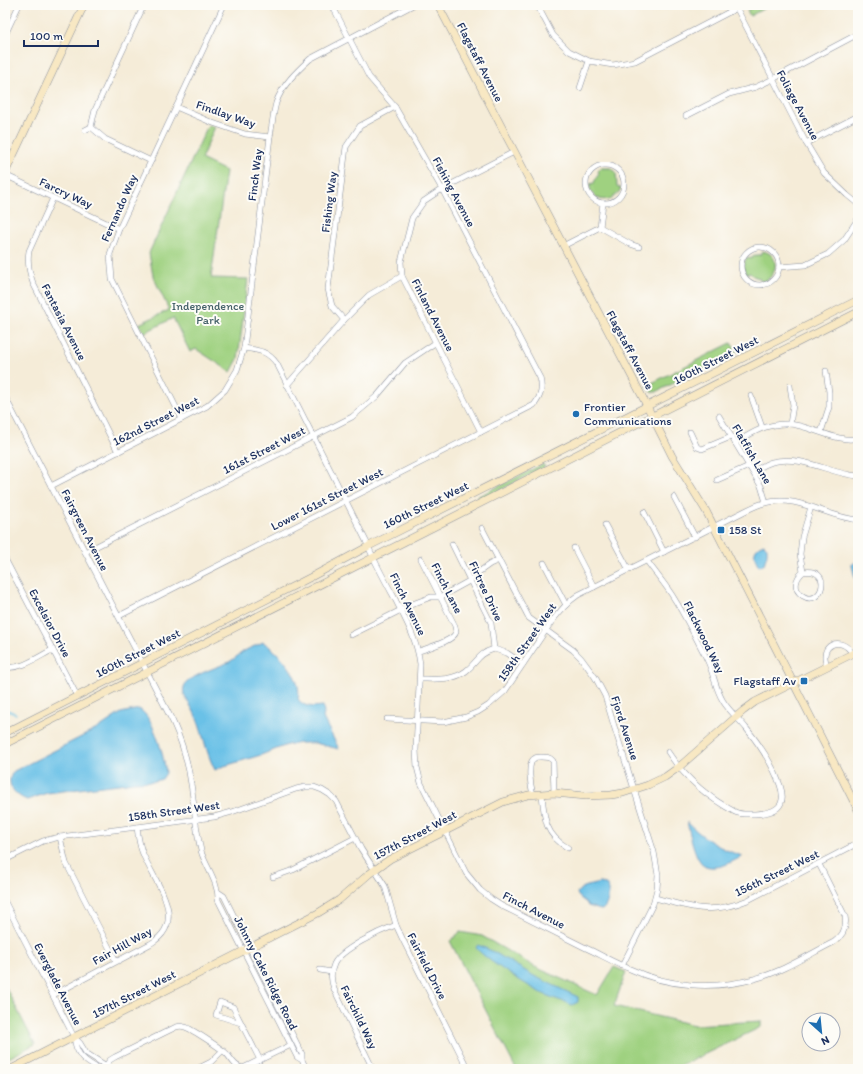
<svg xmlns="http://www.w3.org/2000/svg" width="863" height="1074" viewBox="0 0 863 1074" font-family="Itim,sans-serif">
  <style>
    .green { fill: #9fd180; stroke: #5d806f }
    .water { fill: #6ac1e7; stroke: #4278a2 }
    .lines { fill: none; stroke-linecap: round; stroke-linejoin: round }
    .stream { stroke: #6ac1e7; stroke-width: 1.5 }
    .street-casing { stroke: #888e9b; stroke-width: 6 }
    .secondary-casing { stroke: #888e9b; stroke-width: 8 }
    .street { stroke: #fff; stroke-width: 5 }
    .secondary { stroke: #f8e8c3; stroke-width: 7 }
    .poi-dot { fill: #1f6fb2; stroke: #fdfcf7; stroke-width: 1.5 }
    .labels { text-anchor: middle; dominant-baseline: central; stroke-width: 4; stroke-linejoin: round; paint-order: stroke }
    .street-label { font-size: 12px; fill: #1b2f5e; stroke: #fdfcf7 }
    .park-label { font-size: 12px; fill: #436068; stroke: #fdfcf7 }
    .poi-label { font-size: 12px; fill: #1b2f5e; stroke: #fdfcf7; text-anchor: start }
  </style>
  <rect width="100%" height="100%" fill="#fdfcf7"/>
  <filter id="ink" filterUnits="userSpaceOnUse"><feTurbulence type="fractalNoise" baseFrequency=".025" numOctaves="2"/><feDisplacementMap in="SourceGraphic" scale="8" xChannelSelector="R" yChannelSelector="G"/><feConvolveMatrix kernelMatrix="1 2 1 2 8 2 1 2 1" color-interpolation-filters="sRGB"/></filter>
  <filter id="wash" filterUnits="userSpaceOnUse"><feTurbulence type="fractalNoise" baseFrequency=".012" numOctaves="4" result="noise"/><feDisplacementMap in="SourceGraphic" scale="16" xChannelSelector="R" yChannelSelector="G"/><feGaussianBlur stdDeviation="0.9" result="paint"/><feColorMatrix in="noise" values="0 0 0 0 0 0 0 0 0 0 0 0 0 0 0 0 0 1.4 0 .05"/><feComposite in="paint" operator="in"/></filter>
  <g filter="url(#wash)">
    <rect width="100%" height="100%" fill="#f5ecd8"/>
    <g class="green">
      <path d="M758,5h12l-20,11 -3,-6z"/>
      <path d="M208,125l7,2 -14,32 25,12 -15,107 37,1 -10,80 -7,13 -35,-23 -6,3 -17,-34 -29,15 -5,-9 30,-14 -16,-34 -4,-23z"/>
      <path d="M601,168h10l5,4 1,14 4,2c-7,18 -33,14 -31,-4l4,-1 2,-5 3,-4 -1,-3z"/>
      <path d="M762,251c18,2 17,25 1,31l-2,-1 -2,-3 -6,-2 -3,-3 -4,1 -3,-7 3,-9 2,-1 2,2 6,-4h4z"/>
      <path d="M731,343l6,9 -81,40h-5l-5,-6z"/>
      <path d="M543,464l2,3 -66,34 -2,-4z"/>
      <path d="M460,932l22,4 53,31 62,28 17,-28 12,5 -12,34 80,19 67,-4v6l-87,42h-158l-66,-128z"/>
      <path d="M5,986l30,58 -30,16z"/>
    </g>
    <g class="water">
      <path d="M764,544l3,3v7l-3,10 -5,2c-6,-10 -7,-18 5,-22z"/>
      <path d="M854,563h4v31l-1,-9 -5,-19v-2z"/>
      <path d="M263,642c17,11 40,36 35,57 6,9 15,8 25,7l1,7 -1,5 16,31 -24,-6h-14l-14,2 -26,10 -40,12 -6,3c-10,-19 -12,-40 -21,-58 -3,-7 -13,-17 -10,-25 3,-11 35,-20 45,-25 6,-3 11,-9 17,-12 6,-3 12,-5 17,-8z"/>
      <path d="M139,709c15,8 25,48 27,64l-4,6 -7,2 -21,1 -87,11 -20,7c-13,-5 -23,-17 -13,-29l83,-42 24,-16z"/>
      <path d="M687,822c16,16 33,27 55,34v1c-7,3 -14,7 -20,9 -5,1 -11,2 -16,0 -11,-3 -16,-33 -19,-44z"/>
      <path d="M599,883l7,1c4,7 3,21 -4,26 -5,0 -8,-3 -14,-4 -2,-6 -9,-6 -11,-13 5,-8 14,-7 22,-10z"/>
      <path d="M478,945l14,6 42,25 44,21v5l-6,3c-8,-4 -18,-6 -26,-10 -12,-5 -67,-39 -70,-48z"/>
    </g>
    <g class="lines">
      <path class="stream" d="M5,709l11,5"/>
    </g>
  </g>
  <g filter="url(#ink)">
    <g class="lines">
      <defs>
        <g id="street">
          <path d="M144,5l-49,105 -4,17 14,12 46,22"/>
          <path d="M537,5l16,30 16,16 20,10 24,4 22,-4 102,-53"/>
          <path d="M735,5l71,138 18,30 23,22 11,9"/>
          <path d="M5,35l14,-30"/>
          <path d="M580,88l9,-27"/>
          <path d="M176,107l37,16 32,11 25,3"/>
          <path d="M686,116l43,-22 27,-7 17,-8 85,-45"/>
          <path d="M85,130l6,-3"/>
          <path d="M806,143l52,-27"/>
          <circle cx="605" cy="184" r="19"/>
          <path d="M5,175l114,54"/>
          <path d="M53,198l-24,53c-2,11 0,21 4,32l85,169"/>
          <path d="M600,227l3,-24"/>
          <path d="M563,246l37,-19 30,17 9,3"/>
          <circle cx="760" cy="266" r="19"/>
          <path d="M779,267l26,-2 23,-11 16,-14 14,-21"/>
          <path d="M344,320l-12,-14 -4,-17 18,-142 14,-21 35,-19"/>
          <path d="M244,348c14,2 24,3 33,16l89,177c8,20 18,38 28,56 11,22 23,42 26,67l-4,86 1,17 4,16 45,90 14,17 11,9 11,7c28,14 56,28 84,42 15,7 29,15 44,21 38,18 83,21 124,10 28,-7 54,-24 80,-37 9,-6 13,-15 11,-26l-26,-52"/>
          <path d="M855,354l3,6"/>
          <path d="M287,385l57,-65 25,-25 33,-19"/>
          <path d="M751,396l11,31"/>
          <path d="M5,397l168,325c9,20 15,40 18,62 4,23 4,47 11,70 5,14 17,30 16,46l79,157 5,3"/>
          <path d="M719,416l42,70 5,16"/>
          <path d="M182,419l-70,-140 -2,-25 9,-25 105,-224"/>
          <path d="M858,423l-2,16 2,5"/>
          <path d="M790,424l3,-19 -3,-19"/>
          <path d="M481,432l-79,-156 -1,-14 11,-44 12,-17 18,-12 72,-37"/>
          <path d="M690,432l7,15 5,2 29,-12"/>
          <path d="M821,432l8,-25v-15l-3,-21"/>
          <path d="M735,443c18,-11 32,-20 54,-19 20,1 51,20 69,14"/>
          <path d="M753,472c6,-4 12,-8 19,-10 29,-8 58,12 86,14"/>
          <path d="M717,480l32,-14"/>
          <path d="M51,486l156,-80 18,-16 12,-20 7,-22 26,-211c2,-11 3,-23 6,-34 6,-18 21,-32 34,-44l103,-54"/>
          <path d="M674,497l21,40"/>
          <path d="M644,512l20,40"/>
          <path d="M605,525l24,45"/>
          <path d="M482,528l47,90 44,32 8,8 14,19 10,19 9,30 40,126 4,23 -1,14 -4,15 -31,62"/>
          <path d="M452,544l39,79 3,26"/>
          <path d="M574,548l20,39"/>
          <path d="M85,552l267,-135 25,-21 28,-33 30,-20"/>
          <path d="M5,559l72,137"/>
          <path d="M647,561c9,13 20,25 28,39 7,11 13,23 19,34 5,10 11,20 15,30 5,12 7,26 14,37 6,10 16,18 23,27 14,17 27,37 34,57 8,23 -6,28 -25,29 -7,0 -14,1 -20,-2 -26,-14 -51,-35 -67,-60"/>
          <path d="M544,563l22,42"/>
          <path d="M803,572c31,-5 19,36 0,24 -11,-7 -7,-18 0,-24l-3,-18 2,-17 9,-30"/>
          <path d="M119,616l415,-211c7,-9 9,-16 6,-27l-98,-189 -47,-82 -26,-30 -37,-72"/>
          <path d="M351,635l64,-32 16,-6h9l31,-17 5,-6 14,-10 9,-4"/>
          <path d="M419,651c8,-3 35,-10 37,-19 0,-2 -1,-4 -1,-6l-34,-67"/>
          <path d="M827,665c-9,-20 14,-30 25,-12"/>
          <path d="M5,667c16,3 33,-10 47,-17"/>
          <path d="M420,679c15,0 33,2 46,-8 12,-9 11,-17 28,-22l13,4 16,11"/>
          <path d="M387,719l56,3 23,-5 12,-5 11,-7 16,-14 45,-67c8,-11 16,-21 28,-29l169,-85c6,-3 12,-6 18,-7 33,-9 61,14 93,17"/>
          <path d="M542,794c2,24 3,41 26,54"/>
          <path d="M533,795c-2,-8 -7,-33 2,-37 1,-1 5,-1 6,-1 5,0 9,0 12,4l1,32"/>
          <path d="M60,837l6,26 50,98"/>
          <path d="M5,860l38,-19 17,-4 154,-20 18,-5 64,-23 9,-2h9l8,3 8,5 6,6 25,48 24,37 11,39 7,15 65,129"/>
          <path d="M273,877l20,-7 62,-32"/>
          <path d="M218,892l6,4 78,158v6l4,8"/>
          <path d="M655,898c37,10 56,17 93,2l110,-57"/>
          <path d="M5,902l69,135c2,18 10,24 25,32"/>
          <path d="M320,970l11,2"/>
          <path d="M53,995l97,-51c40,-23 4,-62 -7,-90 -4,-9 -5,-18 -6,-27"/>
          <path d="M241,1023l-25,-8 4,-13 13,5 27,53"/>
          <path d="M74,1037l6,6 6,10 19,12"/>
          <path d="M103,1069l7,-9 5,-3 61,-30c3,-1 6,-1 9,0 7,2 37,22 42,27 5,6 8,13 16,14l48,-23"/>
          <path d="M197,1069l14,-7 11,-11"/>
          <path d="M373,1069l-39,-80c-3,-9 -4,-16 0,-25 7,-15 46,-33 62,-39"/>
        </g>
        <g id="secondary">
          <path d="M438,5l206,395 28,56 34,55 152,299"/>
          <path d="M5,173l79,-168"/>
          <path d="M5,733l308,-157 56,-30 489,-246"/>
          <path d="M5,744l853,-432"/>
          <path d="M11,1069l307,-156 21,-13 30,-26 21,-15 113,-57 25,-7 26,-2 32,3 25,-1 12,-2 25,-8 17,-8 14,-10 64,-56 12,-9 103,-51"/>
        </g>
      </defs>
      <use href="#street" class="street-casing"/>
      <use href="#secondary" class="secondary-casing"/>
      <use href="#street" class="street"/>
      <use href="#secondary" class="secondary"/>
    </g>
  </g>
  <g class="poi-dot">
    <circle cx="576" cy="414" r="4"/>
    <rect x="717" y="526" width="8" height="8" rx="2"/>
    <rect x="800" y="677" width="8" height="8" rx="2"/>
  </g>
  <g class="labels">
    <g class="street-label">
      <text transform="translate(480 62) rotate(63)">Flagstaff Avenue</text>
      <text transform="translate(798 105) rotate(62)">Foliage Avenue</text>
      <text transform="translate(226 114) rotate(19)">Findlay Way</text>
      <text transform="translate(255 175) rotate(-83)">Finch Way</text>
      <text transform="translate(454 192) rotate(62)">Fishing Avenue</text>
      <text transform="translate(66 193) rotate(25)">Farcry Way</text>
      <text transform="translate(329 202) rotate(-83)">Fishing Way</text>
      <text transform="translate(119 208) rotate(-66)">Fernando Way</text>
      <text transform="translate(433 315) rotate(63)">Finland Avenue</text>
      <text transform="translate(64 322) rotate(63)">Fantasia Avenue</text>
      <text transform="translate(630 350) rotate(62)">Flagstaff Avenue</text>
      <text transform="translate(716 360) rotate(-27)">160th Street West</text>
      <text transform="translate(156 421) rotate(-27)">162nd Street West</text>
      <text transform="translate(264 450) rotate(-27)">161st Street West</text>
      <text transform="translate(752 454) rotate(60)">Flatfish Lane</text>
      <text transform="translate(327 499) rotate(-27)">Lower 161st Street West</text>
      <text transform="translate(426 505) rotate(-26)">160th Street West</text>
      <text transform="translate(85 530) rotate(63)">Fairgreen Avenue</text>
      <text transform="translate(447 588) rotate(63)">Finch Lane</text>
      <text transform="translate(486 591) rotate(65)">Firtree Drive</text>
      <text transform="translate(408 604) rotate(64)">Finch Avenue</text>
      <text transform="translate(50 623) rotate(62)">Excelsior Drive</text>
      <text transform="translate(704 637) rotate(64)">Flackwood Way</text>
      <text transform="translate(527 642) rotate(-55)">158th Street West</text>
      <text transform="translate(138 653) rotate(-27)">160th Street West</text>
      <text transform="translate(625 728) rotate(72)">Fjord Avenue</text>
      <text transform="translate(174 811) rotate(-8)">158th Street West</text>
      <text transform="translate(415 835) rotate(-28)">157th Street West</text>
      <text transform="translate(777 873) rotate(-26)">156th Street West</text>
      <text transform="translate(534 910) rotate(27)">Finch Avenue</text>
      <text transform="translate(122 946) rotate(-29)">Fair Hill Way</text>
      <text transform="translate(427 966) rotate(63)">Fairfield Drive</text>
      <text transform="translate(266 973) rotate(63)">Johnny Cake Ridge Road</text>
      <text transform="translate(58 984) rotate(63)">Everglade Avenue</text>
      <text transform="translate(134 994) rotate(-27)">157th Street West</text>
      <text transform="translate(359 1017) rotate(64)">Fairchild Way</text>
    </g>
    <g class="park-label">
      <text x="208" y="306">Independence<tspan x="208" dy="14">Park</tspan></text>
    </g>
    <g class="poi-label">
      <text x="584" y="407">Frontier<tspan x="584" dy="14">Communications</tspan></text>
      <text x="729" y="530">158 St</text>
      <text x="796" y="681" text-anchor="end">Flagstaff Av</text>
    </g>
  </g>
  <rect width="863" height="1074" fill="none" stroke="#fdfcf7" stroke-width="20"/>
  <g transform="translate(821 1032) rotate(153)"><circle r="19" fill="#fdfcf7" stroke="#a3aaba"/>
  <path d="M0-3L7 15L0 10L-7 15Z" fill="#1f6fb2"/>
  <text y="-6" font-size="11" font-weight="bold" text-anchor="middle" fill="#1b2f5e">N</text>
  </g>
  <path d="M24 40v6h74v-6" fill="none" stroke="#1b2f5e" stroke-width="2"/>
  <text x="30" y="40" font-size="12" fill="#1b2f5e" stroke="#fdfcf7" stroke-width="3" paint-order="stroke">100 m</text>
</svg>
